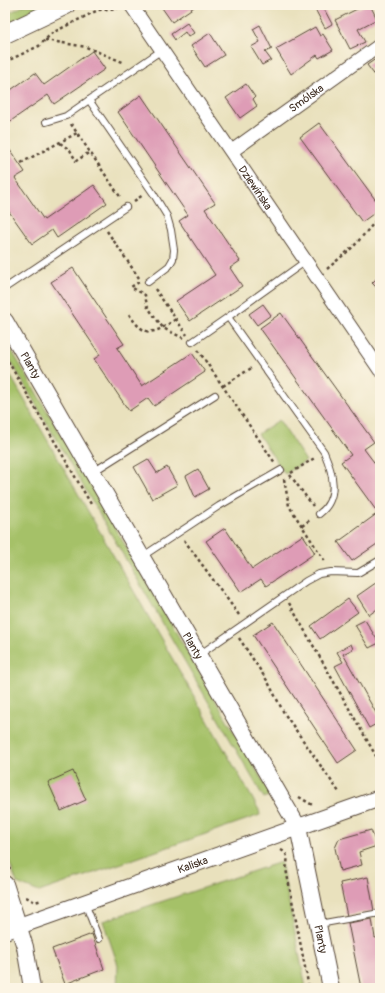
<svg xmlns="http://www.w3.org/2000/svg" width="385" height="993" viewBox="0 0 385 993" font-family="Pangolin,sans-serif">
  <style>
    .green { fill: #a5c167; stroke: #707642 }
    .building { fill: #de9cb6 }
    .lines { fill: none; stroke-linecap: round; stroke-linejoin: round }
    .service-casing { stroke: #554536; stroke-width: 8 }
    .minor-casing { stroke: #554536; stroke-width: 15 }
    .tertiary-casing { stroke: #554536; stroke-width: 18 }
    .secondary-casing { stroke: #554536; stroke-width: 20 }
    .path { stroke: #554536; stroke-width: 2.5; stroke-dasharray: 3 3; stroke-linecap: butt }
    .service { stroke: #fff; stroke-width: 6 }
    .minor { stroke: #fff; stroke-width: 13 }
    .tertiary { stroke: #fff; stroke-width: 16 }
    .secondary { stroke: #fff; stroke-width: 18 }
    .labels { text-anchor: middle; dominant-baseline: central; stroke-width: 3; stroke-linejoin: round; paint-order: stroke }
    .street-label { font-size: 11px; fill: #3b2a1e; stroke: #fcf5e5 }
  </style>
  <rect width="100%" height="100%" fill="#fcf5e5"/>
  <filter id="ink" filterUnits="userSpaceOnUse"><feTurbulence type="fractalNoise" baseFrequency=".025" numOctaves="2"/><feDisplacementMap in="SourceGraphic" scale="8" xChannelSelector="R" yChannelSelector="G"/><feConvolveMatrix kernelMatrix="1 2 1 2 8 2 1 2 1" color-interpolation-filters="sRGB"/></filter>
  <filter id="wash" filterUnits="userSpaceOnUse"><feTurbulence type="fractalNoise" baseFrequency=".012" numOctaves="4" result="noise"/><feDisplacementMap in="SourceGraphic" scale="16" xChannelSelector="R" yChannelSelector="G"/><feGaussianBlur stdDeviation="0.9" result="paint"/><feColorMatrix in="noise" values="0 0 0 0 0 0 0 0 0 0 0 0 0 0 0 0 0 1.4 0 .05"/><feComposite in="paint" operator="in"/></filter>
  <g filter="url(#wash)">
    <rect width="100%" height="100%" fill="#e9e1bd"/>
    <g class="green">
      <path d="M25,5h22l-42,20v-10z"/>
      <path d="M5,339l266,456 -7,3 -259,-447z"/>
      <path d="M5,366l254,444 1,5 -221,77 -22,-9 -12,-33z"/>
      <path d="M279,420l27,41 -21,13 -27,-40z"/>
      <path d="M281,862l25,126h-189l1,-23 -15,-44z"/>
    </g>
    <g id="blocks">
      <g class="building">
        <path d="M160,5h33l1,2 -22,15z"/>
        <path d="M322,5l10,19 -7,4 -10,-19z"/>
        <path d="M365,5h5l7,14 -19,10 7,13 -15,7 -15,-29z"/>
        <path d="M187,23l7,10 -6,4 -3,-5 -10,8 -4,-6z"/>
        <path d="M260,25l12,24 -7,3 6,8 -9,5 -11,-18 9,-5 -7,-13z"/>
        <path d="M315,27l5,9 3,-2 10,16 -14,8 -2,-3 -26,19 -15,-25z"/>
        <path d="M210,33l14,22 -19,12 -14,-21z"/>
        <path d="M92,51l13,18 -51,35 -6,-9 -43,30v-31l30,-21 9,12z"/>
        <path d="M380,56v26l-13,-17z"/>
        <path d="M246,84l9,13 -2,2 4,7 -17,12 -14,-20z"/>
        <path d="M141,95l74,108 -10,6 35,52 -10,7 12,18 -52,35 -14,-20 39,-26 -36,-54 9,-6 -70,-103z"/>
        <path d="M319,123l61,83v3l-18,13 -62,-85z"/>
        <path d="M5,143l20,29 -10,6 29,42 50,-35 13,18 -50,35 -5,-8 -20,14 -27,-38z"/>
        <path d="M73,268l51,76 -7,4 25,38 50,-33 13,19 -51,34 -6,-8 -19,13 -35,-52 6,-4 -49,-73z"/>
        <path d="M380,275v16l-8,-8z"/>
        <path d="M263,304l8,11 -14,10 -8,-11z"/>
        <path d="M281,313l93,129 -10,7 16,21v72l-28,19 -14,-19 40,-29 -37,-51 10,-7 -91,-127z"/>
        <path d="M148,459l9,14 10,-6 10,18 -25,14 -18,-32z"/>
        <path d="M198,469l11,20 -14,8 -9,-21z"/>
        <path d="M225,528l27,41 51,-34 12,18 -49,33 -5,-7 -20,13 -35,-51z"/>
        <path d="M380,580v27l-11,8 -12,-19z"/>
        <path d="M348,599l10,13 -38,27 -9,-13z"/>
        <path d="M365,620l14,23 -10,5 -14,-23z"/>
        <path d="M273,622l84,128 -19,13 -85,-128z"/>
        <path d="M351,644l2,5 -10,5 37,66v2l-11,6 -34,-62 8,-4 -6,-10z"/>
        <path d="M73,771l13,29 -25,11 -13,-29z"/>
        <path d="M371,830l6,16 -18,6 3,13 -22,6 -5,-23 4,-9z"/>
        <path d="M368,877l6,34 -27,5 -7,-33z"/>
        <path d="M372,919l3,19 5,-1v51h-19l-13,-65z"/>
        <path d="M92,934l12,35 -39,15 -13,-35z"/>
      </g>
    </g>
  </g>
  <g filter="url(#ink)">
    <use href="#blocks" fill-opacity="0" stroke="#554536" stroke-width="1"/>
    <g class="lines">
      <defs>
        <g id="service">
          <path d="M46,122l20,-6 23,-16"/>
          <path d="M306,261l-78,56 96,135c9,21 16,46 -5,62"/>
          <path d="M148,282l21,-16 4,-7 1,-9 -3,-20 -4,-14 -14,-23 -64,-93 73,-50"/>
          <path d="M5,288l121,-81"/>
          <path d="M192,342l36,-25"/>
          <path d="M93,472l122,-77"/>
          <path d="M143,556l76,-50 62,-36"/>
          <path d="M199,655l107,-74 13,-7 12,-2 27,1 22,-13"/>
          <path d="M85,903l14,36"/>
          <path d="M319,924l61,-11"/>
        </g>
        <g id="minor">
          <path id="s1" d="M131,5l249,365"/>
          <path id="s2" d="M232,151l148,-106"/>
        </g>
        <g id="tertiary">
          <path id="s3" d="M5,321l293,506 33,161"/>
          <path d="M5,884l20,63 7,41"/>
          <path id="s4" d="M5,931l375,-133"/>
        </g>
        <path id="secondary" d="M5,34l61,-29"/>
      </defs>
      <use href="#service" class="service-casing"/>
      <use href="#minor" class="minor-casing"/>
      <use href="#tertiary" class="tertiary-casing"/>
      <use href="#secondary" class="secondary-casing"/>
      <g class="path">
        <path d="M45,40l41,7 39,16"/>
        <path d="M5,62l34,-16 13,-13 46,-23 20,-2"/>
        <path d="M71,124l50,74"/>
        <path d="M60,143l10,7 6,11 14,-9"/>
        <path d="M21,163l56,-30"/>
        <path d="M134,201l9,-6"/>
        <path d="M107,231l32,47"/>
        <path d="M327,269l27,-23 26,-30"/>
        <path d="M139,282l-8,5 14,8 2,11 16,22 20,10"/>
        <path d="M155,289l32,46"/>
        <path d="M129,314c16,25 25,20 47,5"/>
        <path d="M198,350l77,113"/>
        <path d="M5,356l86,148"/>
        <path d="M223,386l30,-19"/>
        <path d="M291,473l25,-16"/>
        <path d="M290,475l23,31"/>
        <path d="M284,479l5,27 37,57"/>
        <path d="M302,526l9,-7"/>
        <path d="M184,540l55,75"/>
        <path d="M289,603l91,160"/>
        <path d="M239,638l29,44 16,31 55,79"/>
        <path d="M299,797l15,9"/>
        <path d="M281,850c8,4 7,10 5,19l23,119"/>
        <path d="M5,855l5,15"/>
        <path d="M26,897l9,5 7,-2"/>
      </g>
      <use href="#service" class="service"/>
      <use href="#minor" class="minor"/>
      <use href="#tertiary" class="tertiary"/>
      <use href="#secondary" class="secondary"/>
    </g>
  </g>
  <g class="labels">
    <g class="street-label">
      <text stroke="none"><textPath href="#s2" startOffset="91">Smólska</textPath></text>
      <text stroke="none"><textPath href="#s1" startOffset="221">Dziewińska</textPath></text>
      <text stroke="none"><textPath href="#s3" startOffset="51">Planty</textPath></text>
      <text stroke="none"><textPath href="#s3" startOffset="375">Planty</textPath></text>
      <text stroke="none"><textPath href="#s4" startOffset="199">Kaliska</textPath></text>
      <text stroke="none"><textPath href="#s3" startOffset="699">Planty</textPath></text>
    </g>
  </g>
  <rect width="385" height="993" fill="none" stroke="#fcf5e5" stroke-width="20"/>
</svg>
